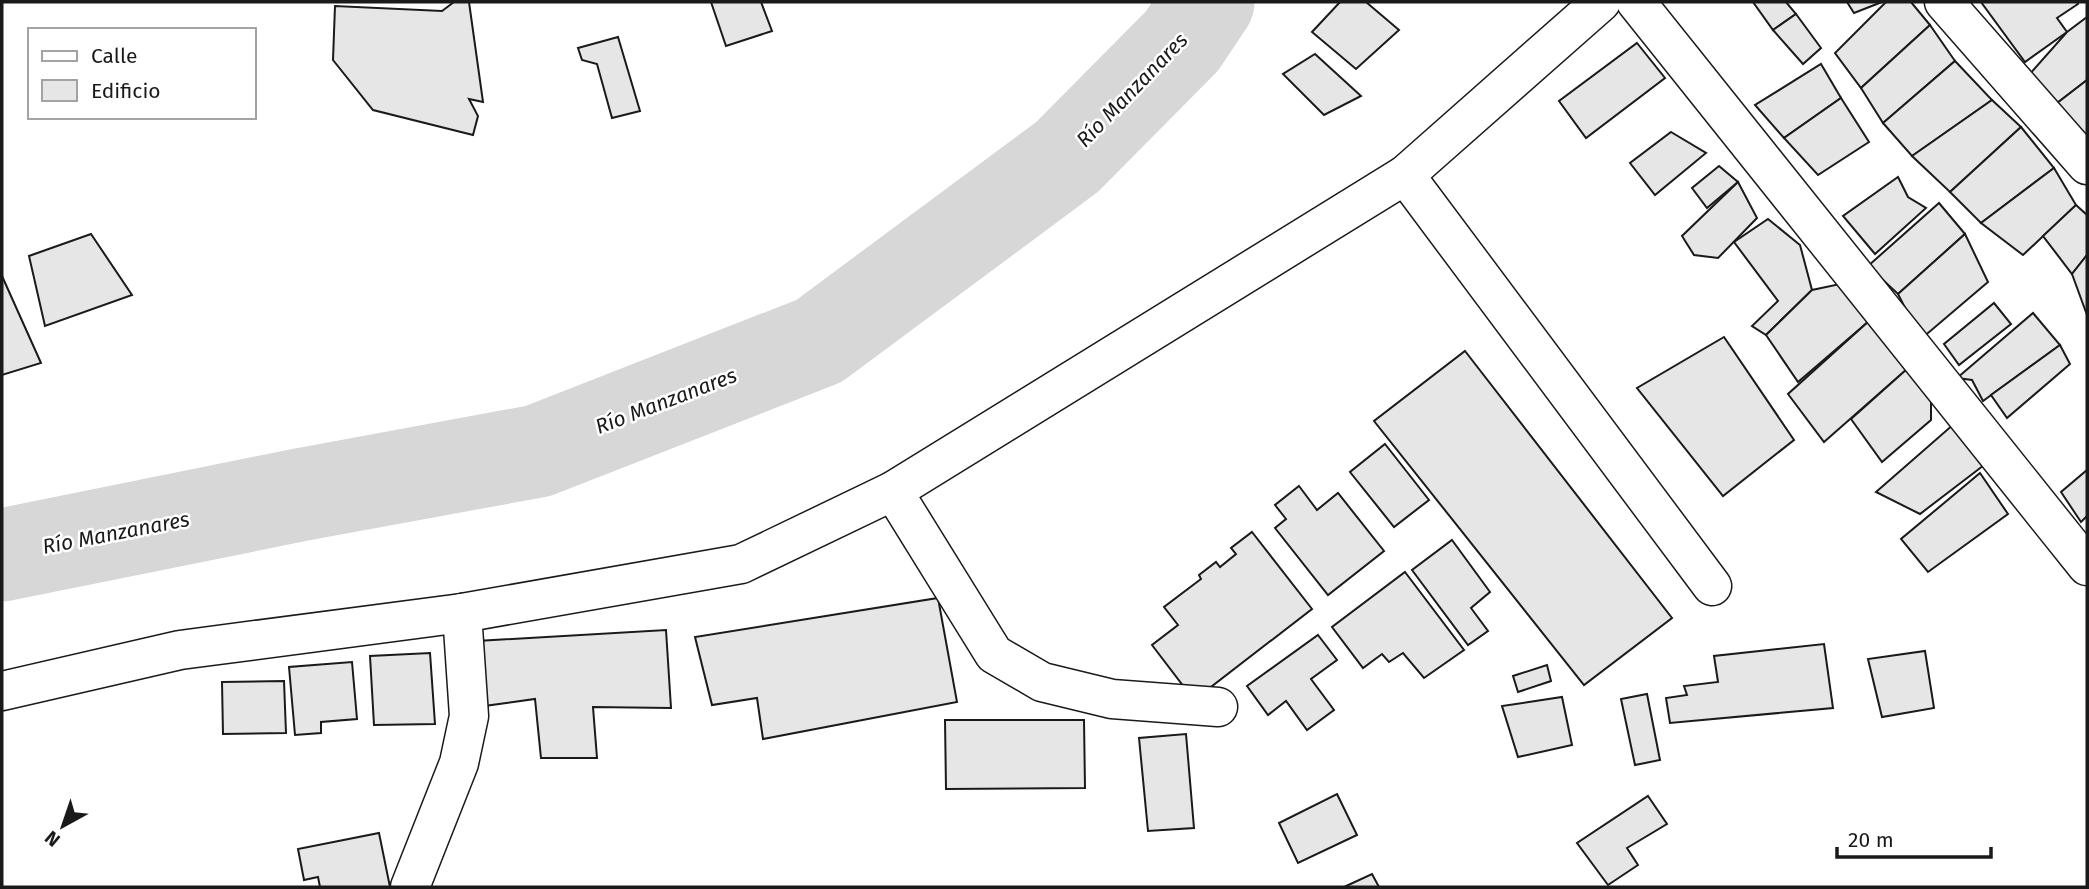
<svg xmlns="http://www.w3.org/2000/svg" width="2089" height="889" viewBox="0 0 2089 889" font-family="'Fira Sans',sans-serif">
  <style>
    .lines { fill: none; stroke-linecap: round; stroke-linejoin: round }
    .river { stroke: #d7d7d7; stroke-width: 93 }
    .building { fill: #e6e6e6; stroke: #1a1a1a; stroke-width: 2 }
    .street-casing { stroke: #1a1a1a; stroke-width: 41 }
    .street { stroke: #fff; stroke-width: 38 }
    .labels { text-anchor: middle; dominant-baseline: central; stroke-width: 5; stroke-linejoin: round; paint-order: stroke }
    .water-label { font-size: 21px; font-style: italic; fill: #1a1a1a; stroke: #fff }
  </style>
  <rect width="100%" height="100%" fill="#fff"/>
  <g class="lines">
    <path class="river" d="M2,555l297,-60 239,-44 281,-110 248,-184 115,-116 26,-39"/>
  </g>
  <g class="building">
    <path d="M454,2h15l14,100 -14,-3 9,17 -5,19 -100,-25 -40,-50 2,-54 107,5z"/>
    <path d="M711,2h50l11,29 -46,15z"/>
    <path d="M1340,2h26l33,28 -43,39 -44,-37z"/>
    <path d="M1753,2h33l10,12 -23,16z"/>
    <path d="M1847,2h35l-28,11z"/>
    <path d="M1886,2h25l19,23 -69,63 -26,-35z"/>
    <path d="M1981,2h96l1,2 -21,14 10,14 -42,30z"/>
    <path d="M1796,14l25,34 -18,16 -30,-34z"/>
    <path d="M2087,17v63l-35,27 -23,-32 38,-43z"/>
    <path d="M1930,25l25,36 -72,62 -22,-35z"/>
    <path d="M618,37l22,74 -28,7 -15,-54 -15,-4 -4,-12z"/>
    <path d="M1637,43l28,35 -79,60 -27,-37z"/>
    <path d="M1315,54l46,42 -37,19 -41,-41z"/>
    <path d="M1955,61l37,39 -80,56 -29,-33z"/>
    <path d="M1821,64l20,34 -57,40 -29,-33z"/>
    <path d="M2087,80v67l-35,-40z"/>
    <path d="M1841,98l28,44 -51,33 -34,-37z"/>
    <path d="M1992,100l29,27 -71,65 -38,-36z"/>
    <path d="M2021,127l33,41 -73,55 -31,-31z"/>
    <path d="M1671,132l35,21 -51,42 -25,-32z"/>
    <path d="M1719,166l19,16 -31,26 -15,-20z"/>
    <path d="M2054,168l22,37 -53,50 -42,-32z"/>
    <path d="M1898,177l10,20 18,11 -51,46 -32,-38z"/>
    <path d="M1738,182l19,36 -39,40 -24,-3 -12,-19z"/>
    <path d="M1939,203l26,31 -67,60 -30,-28z"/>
    <path d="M2076,205l11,10v40l-15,19 -29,-38z"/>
    <path d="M1768,219l32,26 12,45 -46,45 -14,-9 26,-25 -44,-59z"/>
    <path d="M91,234l41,61 -87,31 -16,-70z"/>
    <path d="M1965,234l23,48 -67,57 -23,-45z"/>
    <path d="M2087,255v60l-15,-41z"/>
    <path d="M2,276l39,87 -39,12z"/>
    <path d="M1840,284l29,37 -71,61 -32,-47 46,-45z"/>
    <path d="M1994,303l17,21 -52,41 -15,-21z"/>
    <path d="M2033,313l27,32 -77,56 -11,-21 -15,-2z"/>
    <path d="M1869,321l38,48 -83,73 -36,-48z"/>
    <path d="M1724,337l70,103 -71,56 -86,-108z"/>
    <path d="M2060,345l10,19 -63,54 -16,-23z"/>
    <path d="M1465,351l207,267 -88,67 -210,-264z"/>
    <path d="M1907,369l24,20v31l-49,42 -31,-43z"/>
    <path d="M1955,423l37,36 -72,55 -44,-22z"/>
    <path d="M1385,444l44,56 -35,27 -44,-55z"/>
    <path d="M2087,470v46l-6,6 -20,-30z"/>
    <path d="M1980,473l28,41 -80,58 -27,-33z"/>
    <path d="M1299,486l18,24 21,-17 46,58 -56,44 -53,-67 11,-9 -11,-14z"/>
    <path d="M1252,532l60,77 -118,91 -42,-55 26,-20 -14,-18 37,-28 -2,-4 17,-13 4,5 16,-13 -5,-6z"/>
    <path d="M1452,540l38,52 -19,16 17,23 -20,14 -56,-75z"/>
    <path d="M1405,572l59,78 -40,28 -21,-25 -14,9 -7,-8 -19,14 -31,-41z"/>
    <path d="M938,598l19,104 -194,37 -6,-41 -45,7 -17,-68z"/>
    <path d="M666,630l5,78 -78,-1 4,51h-56l-6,-59 -51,7 -7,-65z"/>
    <path d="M1318,635l19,25 -26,19 23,31 -27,20 -21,-29 -18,14 -21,-29z"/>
    <path d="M1824,644l9,64 -163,15 -4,-25 21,-3 -3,-9 34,-4 -4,-26z"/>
    <path d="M1925,651l9,57 -52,9 -14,-58z"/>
    <path d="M430,653l5,71 -61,1 -4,-69z"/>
    <path d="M352,662l5,57 -36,3v11l-26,2 -6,-68z"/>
    <path d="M1547,665l4,16 -33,11 -5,-16z"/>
    <path d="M284,681l2,52 -63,1 -1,-52z"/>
    <path d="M1647,694l13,66 -25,5 -14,-66z"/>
    <path d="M1562,697l10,48 -54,12 -16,-51z"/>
    <path d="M945,720h139l1,68 -139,1z"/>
    <path d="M1186,734l8,94 -46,3 -9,-93z"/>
    <path d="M1337,794l20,41 -59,28 -19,-40z"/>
    <path d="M1648,796l19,28 -40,24 11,17 -30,20 -31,-42z"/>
    <path d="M379,833l11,54h-70l-2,-10 -14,3 -6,-31z"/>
    <path d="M1372,874l7,13h-35z"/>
  </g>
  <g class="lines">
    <defs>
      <g id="street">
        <path d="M1636,2l451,564"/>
        <path d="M1944,2l143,163"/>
        <path d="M1405,175l307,411"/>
        <path d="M893,491l101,163 48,28 70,17 106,8"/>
        <path d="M2,691l178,-41 282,-37 279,-49 152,-73 512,-316 196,-173"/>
        <path d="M410,887l49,-124 10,-47 -7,-103"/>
      </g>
    </defs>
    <use href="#street" class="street-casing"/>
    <use href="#street" class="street"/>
  </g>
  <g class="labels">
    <g class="water-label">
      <text transform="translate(1132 90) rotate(-46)">Río Manzanares</text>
      <text transform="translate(666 401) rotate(-21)">Río Manzanares</text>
      <text transform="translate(116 533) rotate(-11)">Río Manzanares</text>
    </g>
  </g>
  <rect width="2089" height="889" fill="none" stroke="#1a1a1a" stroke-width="7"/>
  <rect x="28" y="28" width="228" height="91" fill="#ffffff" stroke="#a3a3a3" stroke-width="2"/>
  <rect x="42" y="51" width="35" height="10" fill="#ffffff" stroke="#a3a3a3" stroke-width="2"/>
  <text x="91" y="63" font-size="21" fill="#1a1a1a">Calle</text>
  <rect x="42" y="80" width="35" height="21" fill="#e6e6e6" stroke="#a3a3a3" stroke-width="2"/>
  <text x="91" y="98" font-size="21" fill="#1a1a1a">Edificio</text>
  <g transform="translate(63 826) rotate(220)" stroke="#ffffff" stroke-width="5" paint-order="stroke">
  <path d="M0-5L12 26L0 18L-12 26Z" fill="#1a1a1a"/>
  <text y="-10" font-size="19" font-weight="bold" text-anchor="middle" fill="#1a1a1a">N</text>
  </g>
  <path d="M1837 847v10h154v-10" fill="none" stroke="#1a1a1a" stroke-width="3.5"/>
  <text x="1848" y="847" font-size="21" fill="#1a1a1a" stroke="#ffffff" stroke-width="5" paint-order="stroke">20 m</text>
</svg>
